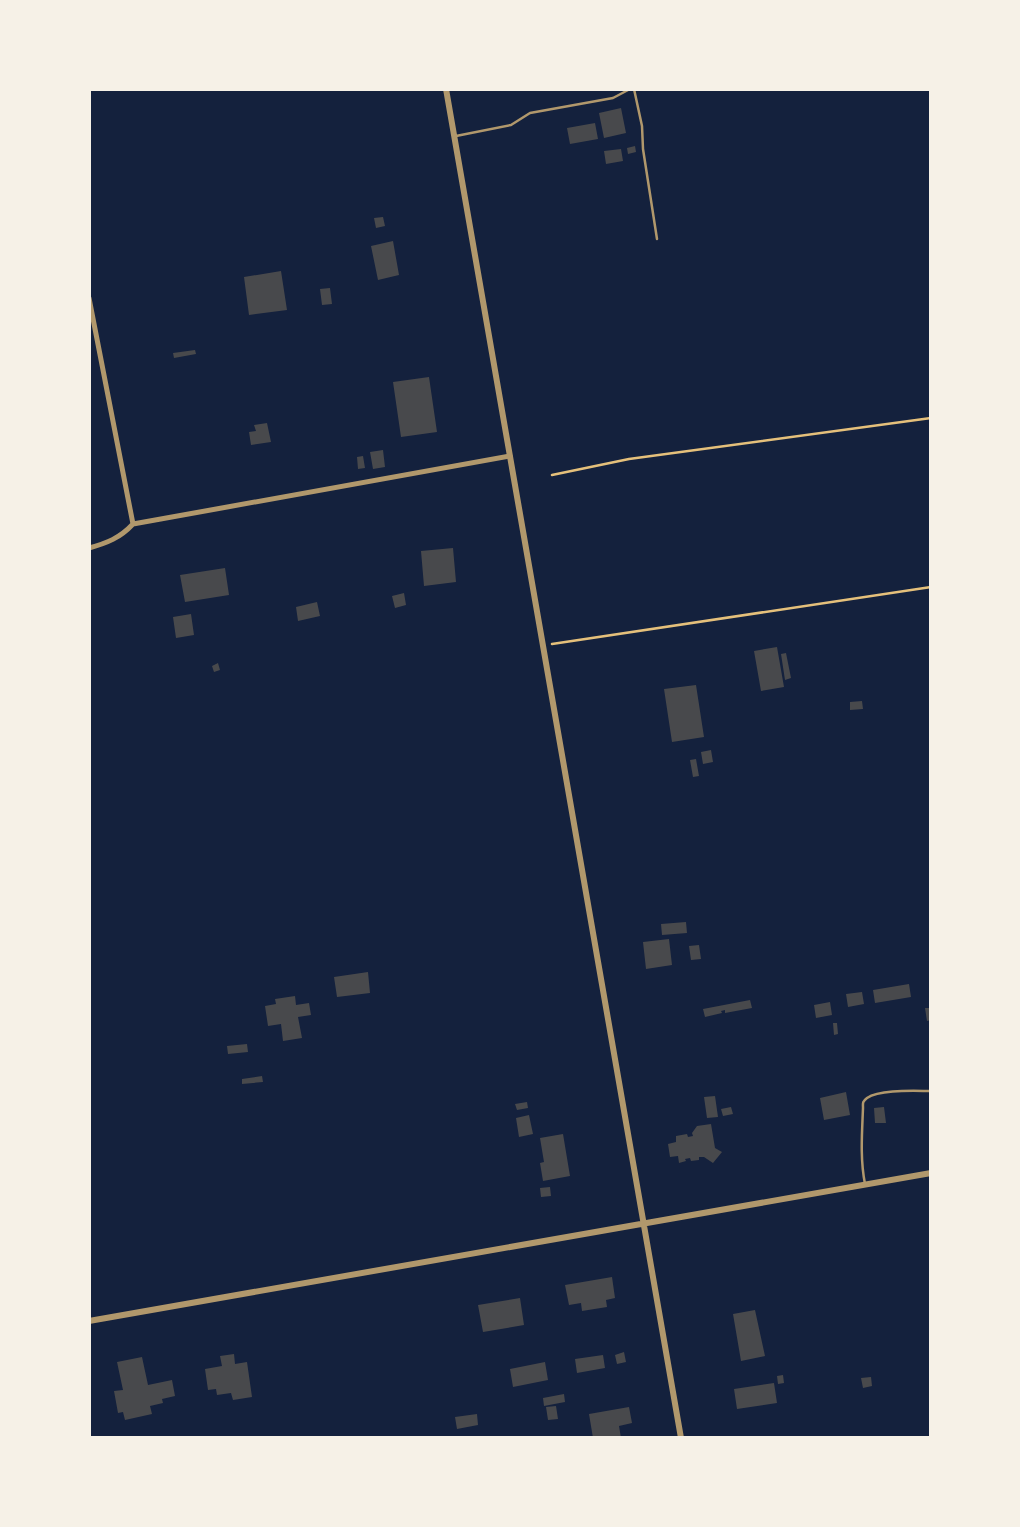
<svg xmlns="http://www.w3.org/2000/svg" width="1020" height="1527" viewBox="0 0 1020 1527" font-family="Bitter,serif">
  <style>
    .building { fill: #48494c }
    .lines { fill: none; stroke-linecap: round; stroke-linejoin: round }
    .path { stroke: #e5c07b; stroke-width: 2.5 }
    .service { stroke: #b1986c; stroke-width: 2.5 }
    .minor { stroke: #b1986c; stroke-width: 5 }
    .tertiary { stroke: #b1986c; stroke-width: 6 }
  </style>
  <rect width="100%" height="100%" fill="#14213d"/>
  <path class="building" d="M 621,108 L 626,133 L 604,138 L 599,113 Z
    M 595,123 L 598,139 L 570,144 L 567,128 Z
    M 635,146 L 636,152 L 628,154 L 627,148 Z
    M 621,149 L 623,161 L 606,164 L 604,151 Z
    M 383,217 L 385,226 L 376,228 L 374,218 Z
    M 393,241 L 399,275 L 378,280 L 371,246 Z
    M 281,271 L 287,310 L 249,315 L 244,277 Z
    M 330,288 L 332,304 L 322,305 L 320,289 Z
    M 195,350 L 196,354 L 174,358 L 173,353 Z
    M 429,377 L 437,432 L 401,437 L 393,382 Z
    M 267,423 L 271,442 L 251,445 L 249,432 L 256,431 L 254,425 Z
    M 383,450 L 385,467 L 373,469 L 370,452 Z
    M 363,456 L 365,468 L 358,469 L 357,457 Z
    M 453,548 L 456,582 L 424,586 L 421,551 Z
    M 225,568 L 229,595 L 185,602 L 180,575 Z
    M 404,593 L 406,605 L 395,608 L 392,596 Z
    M 317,602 L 320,616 L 298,621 L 296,607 Z
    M 191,614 L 194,635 L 176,638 L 173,617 Z
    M 777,647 L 784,687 L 761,691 L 754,651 Z
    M 786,653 L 791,678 L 785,680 L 781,654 Z
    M 218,663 L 220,670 L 214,672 L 212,666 Z
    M 696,685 L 704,737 L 672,742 L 664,689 Z
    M 862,701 L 863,709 L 850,710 L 850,702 Z
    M 711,750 L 713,762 L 703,764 L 701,752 Z
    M 696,759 L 699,776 L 693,777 L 690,760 Z
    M 686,922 L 687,933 L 662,935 L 661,924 Z
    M 669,939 L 672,965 L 646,969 L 643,942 Z
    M 699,945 L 701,959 L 691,960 L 689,946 Z
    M 368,972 L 370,993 L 337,997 L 334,977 Z
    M 909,984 L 911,997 L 875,1003 L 873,990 Z
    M 862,992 L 864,1004 L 848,1007 L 846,994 Z
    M 295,996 L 296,1005 L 309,1003 L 311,1015 L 298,1017 L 302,1038 L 283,1041 L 281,1024 L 268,1026 L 265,1006 L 276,1004 L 275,999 Z
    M 750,1000 L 752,1008 L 725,1013 L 725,1010 L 721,1011 L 722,1013 L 705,1017 L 703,1009 Z
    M 830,1002 L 832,1015 L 816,1018 L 814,1005 Z
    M 925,1008 L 931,1008 L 931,1020 L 927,1021 Z
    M 833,1023 L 837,1023 L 838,1034 L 834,1035 Z
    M 247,1044 L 248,1052 L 228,1054 L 227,1046 Z
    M 262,1076 L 263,1082 L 242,1084 L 242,1079 Z
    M 846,1092 L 850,1115 L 824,1120 L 820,1098 Z
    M 715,1096 L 718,1117 L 707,1118 L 704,1097 Z
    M 527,1102 L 528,1108 L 517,1110 L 515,1104 Z
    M 731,1107 L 733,1114 L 723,1116 L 721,1109 Z
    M 884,1107 L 886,1123 L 875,1123 L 874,1108 Z
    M 529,1115 L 533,1134 L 519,1137 L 516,1118 Z
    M 711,1124 L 715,1148 L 722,1152 L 713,1163 L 704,1157 L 699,1157 L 699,1160 L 691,1161 L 690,1158 L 685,1159 L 686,1161 L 679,1163 L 678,1156 L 670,1157 L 668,1144 L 676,1142 L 676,1136 L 687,1134 L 688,1137 L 693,1136 L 692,1133 L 697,1126 Z
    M 563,1134 L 570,1176 L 543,1181 L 540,1163 L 544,1162 L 540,1138 Z
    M 550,1187 L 551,1196 L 541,1197 L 540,1188 Z
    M 612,1277 L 615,1298 L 606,1300 L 607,1307 L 582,1311 L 581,1303 L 569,1305 L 565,1285 Z
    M 520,1298 L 524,1325 L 483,1332 L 478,1305 Z
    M 755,1310 L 765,1356 L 741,1361 L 733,1314 Z
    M 624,1352 L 626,1362 L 617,1364 L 615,1355 Z
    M 234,1354 L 235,1364 L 247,1362 L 252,1397 L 233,1400 L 231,1393 L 217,1395 L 216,1389 L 208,1390 L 205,1369 L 222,1366 L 220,1356 Z
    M 603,1355 L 605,1368 L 577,1373 L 575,1359 Z
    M 142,1357 L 148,1385 L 172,1380 L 175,1396 L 162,1399 L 163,1403 L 150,1406 L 152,1414 L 125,1420 L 123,1412 L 118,1413 L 114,1391 L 123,1390 L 117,1362 Z
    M 545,1362 L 548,1380 L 513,1387 L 510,1369 Z
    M 783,1375 L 784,1383 L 778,1384 L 777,1376 Z
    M 871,1377 L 872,1386 L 863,1388 L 861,1378 Z
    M 774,1383 L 777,1403 L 737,1409 L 734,1389 Z
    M 564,1394 L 565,1402 L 544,1406 L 543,1398 Z
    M 556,1406 L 558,1419 L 548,1420 L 546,1407 Z
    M 629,1407 L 632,1423 L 619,1426 L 621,1438 L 593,1438 L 589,1414 Z
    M 477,1414 L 478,1425 L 457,1429 L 455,1417 Z"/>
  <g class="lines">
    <path class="path" d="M 552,475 L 629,459 L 931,418
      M 552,644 L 931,587"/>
    <path class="service" d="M 634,89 L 642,126 L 643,149 L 657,239
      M 456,136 L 511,125 L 530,113 L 613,98 L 630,89
      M 865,1184 C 860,1159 862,1134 863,1108 C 863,1103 862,1102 867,1098 C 880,1089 915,1091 931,1091"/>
    <path class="minor" d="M 89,298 L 133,524
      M 89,548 C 107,543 120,538 133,524 L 510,456"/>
    <path class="tertiary" d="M 446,89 L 681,1438
      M 89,1321 L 931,1173"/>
  </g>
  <rect width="1020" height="1527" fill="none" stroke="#f6f1e7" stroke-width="182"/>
</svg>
